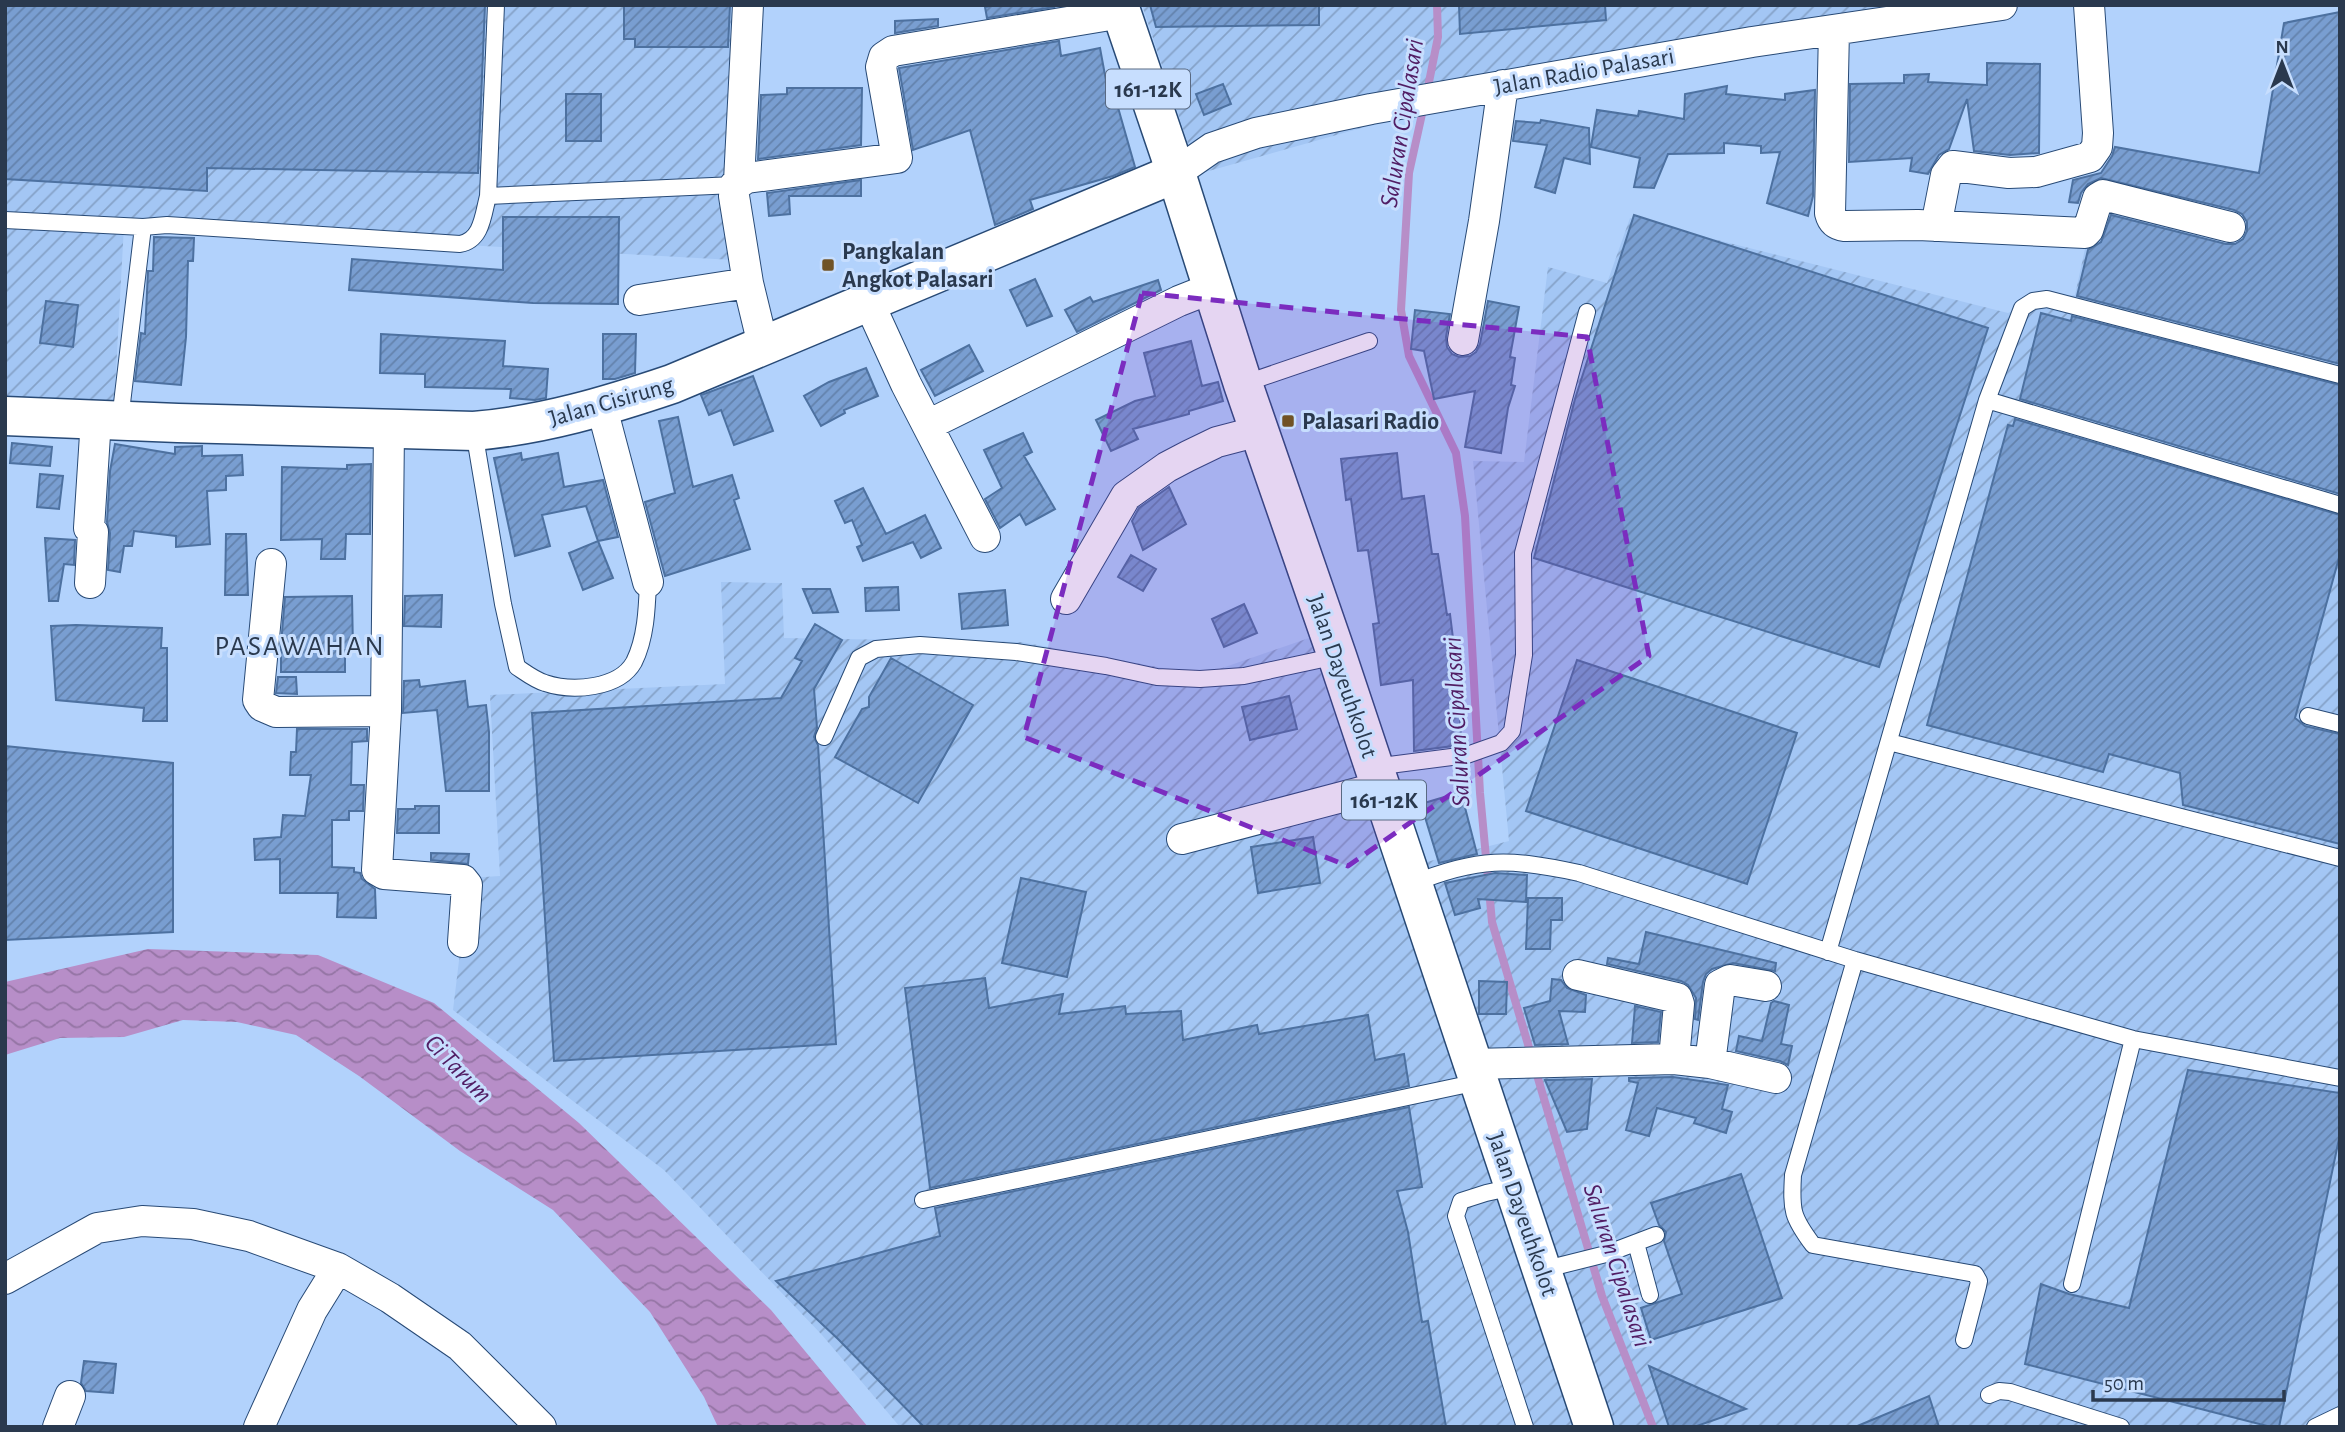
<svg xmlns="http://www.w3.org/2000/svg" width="2345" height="1432" viewBox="0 0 2345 1432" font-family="'Alegreya Sans',sans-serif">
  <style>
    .industrial { fill: url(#industrial-furrows) }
    .water { fill: url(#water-waves) }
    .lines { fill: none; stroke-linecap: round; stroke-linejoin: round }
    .stream { stroke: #b78ec8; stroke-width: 8 }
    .building { fill: url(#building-hatch); stroke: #4d71a0; stroke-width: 2 }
    .service-casing { stroke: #284a76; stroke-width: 18 }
    .minor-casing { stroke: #284a76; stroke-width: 32 }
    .secondary-casing { stroke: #284a76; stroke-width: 41 }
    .primary-casing { stroke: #284a76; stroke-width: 41 }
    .service { stroke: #fff; stroke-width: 16 }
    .minor { stroke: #fff; stroke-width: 30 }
    .secondary { stroke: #fff; stroke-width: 38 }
    .primary { stroke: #fff; stroke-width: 38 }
    .marked { fill: #7b2cbf; fill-opacity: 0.2; stroke: #7b2cbf; stroke-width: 5; stroke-dasharray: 14 9; stroke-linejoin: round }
    .poi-dot { fill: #705326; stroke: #c7defe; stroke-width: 2.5 }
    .labels { text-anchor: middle; stroke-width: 6; stroke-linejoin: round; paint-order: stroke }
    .shield { fill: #c7defe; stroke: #596a83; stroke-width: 2 }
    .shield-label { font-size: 23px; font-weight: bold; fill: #2a394e }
    .street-label { font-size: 24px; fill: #2a394e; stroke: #c7defe }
    .poi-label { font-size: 24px; font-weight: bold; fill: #2a394e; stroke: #c7defe; text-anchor: start }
    .water-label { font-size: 26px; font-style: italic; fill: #511d64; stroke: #c7defe }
    .quarter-label { font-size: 28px; letter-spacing: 2px; fill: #2a394e; stroke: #c7defe }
  </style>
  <defs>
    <pattern id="industrial-furrows" width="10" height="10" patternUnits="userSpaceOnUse" patternTransform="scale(1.75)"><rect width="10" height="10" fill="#a3c6f4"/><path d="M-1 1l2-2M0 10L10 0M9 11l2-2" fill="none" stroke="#85a2c8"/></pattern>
    <pattern id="water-waves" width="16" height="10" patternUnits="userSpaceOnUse" patternTransform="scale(1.75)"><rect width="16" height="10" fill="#b78ec8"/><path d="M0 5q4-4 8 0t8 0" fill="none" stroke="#9575a5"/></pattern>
    <pattern id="building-hatch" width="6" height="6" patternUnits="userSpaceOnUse" patternTransform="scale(1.75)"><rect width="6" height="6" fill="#799ed1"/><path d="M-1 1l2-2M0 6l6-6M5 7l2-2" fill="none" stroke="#6382ac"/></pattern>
  </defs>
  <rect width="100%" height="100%" fill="#b2d2fc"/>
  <path class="industrial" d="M 5,5 L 736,5 L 733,260 L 124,226 L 114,407 L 5,400 Z
    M 1142,5 L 1917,5 L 1659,44 L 1198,174 Z
    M 2095,203 L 2340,281 L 2340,1427 L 900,1427 L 822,1335 L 664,1170 L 453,1010 L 469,878 L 500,876 L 490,695 L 725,684 L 721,582 L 782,583 L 784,638 L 1021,642 L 1202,675 L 1309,638 L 1387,872 L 1509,841 L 1473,461 L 1524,462 L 1548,267 L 1607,283 L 1630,218 L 2008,313 L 2039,300 L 2075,295 Z"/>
  <path class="water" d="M 148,949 L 318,955 L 434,1003 L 579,1123 L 771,1310 L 868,1427 L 718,1427 L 704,1397 L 650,1312 L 553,1210 L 460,1151 L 359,1076 L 296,1035 L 237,1022 L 183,1020 L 124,1037 L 60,1038 L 5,1055 L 5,982 Z"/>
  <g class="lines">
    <path class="stream" d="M 1427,92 L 1438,37 L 1437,5
      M 1424,105 L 1409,173 L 1401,310 L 1409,356 L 1456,453 L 1465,516 L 1480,793 L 1492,922 L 1602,1296 L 1653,1427"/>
  </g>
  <path class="building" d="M 5,5 L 485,5 L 478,173 L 207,168 L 207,191 L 5,179 Z
    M 624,5 L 730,5 L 728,47 L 635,47 L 635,39 L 624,39 Z
    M 996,5 L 1053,5 L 1054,7 L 987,18 L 985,7 Z
    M 1150,5 L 1319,5 L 1319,25 L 1156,27 Z
    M 1459,5 L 1605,5 L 1606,20 L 1460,34 Z
    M 2340,12 L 2340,364 L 2077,296 L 2088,250 L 2101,242 L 2111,215 L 2226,244 L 2235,244 L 2243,239 L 2247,231 L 2247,222 L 2242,214 L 2234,210 L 2101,178 L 2088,184 L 2081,193 L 2078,203 L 2069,202 L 2073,180 L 2101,173 L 2112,156 L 2115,147 L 2259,173 L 2284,23 Z
    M 938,19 L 938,26 L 895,33 L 895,21 Z
    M 1059,41 L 1061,56 L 1100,48 L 1107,86 L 1109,86 L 1113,105 L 1117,104 L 1135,167 L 1113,176 L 1030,200 L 1033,209 L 995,225 L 970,130 L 913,150 L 899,68 Z
    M 1987,63 L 2040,64 L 2039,153 L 2010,155 L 1974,151 L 1967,99 L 1949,149 L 1939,155 L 1928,174 L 1910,171 L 1912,158 L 1849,162 L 1850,84 L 1904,83 L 1904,75 L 1929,74 L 1928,82 L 1987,85 Z
    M 1223,84 L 1231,104 L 1204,115 L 1196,94 Z
    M 1727,86 L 1726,94 L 1785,100 L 1785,94 L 1815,90 L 1813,196 L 1808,216 L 1767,203 L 1780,152 L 1761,153 L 1761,146 L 1724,143 L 1724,153 L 1668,154 L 1654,188 L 1634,187 L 1640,158 L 1591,147 L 1597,110 L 1638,116 L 1639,111 L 1684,119 L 1685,94 Z
    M 787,88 L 862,88 L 861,145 L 758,159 L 761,95 L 787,94 Z
    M 566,94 L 601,94 L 601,141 L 566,141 Z
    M 1541,120 L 1589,128 L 1590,164 L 1564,158 L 1555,193 L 1535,187 L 1547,145 L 1513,141 L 1516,121 L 1540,123 Z
    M 861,180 L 861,196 L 789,196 L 790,214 L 769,216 L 767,193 Z
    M 1634,215 L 1988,328 L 1879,667 L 1534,558 L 1575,399 Z
    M 503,217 L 619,217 L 618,304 L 533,303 L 349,290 L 352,259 L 503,270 Z
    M 154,237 L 194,238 L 193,261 L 188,261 L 186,337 L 181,385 L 135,381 L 141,333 L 145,334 L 148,271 L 153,271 Z
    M 1035,279 L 1052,316 L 1027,326 L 1010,290 Z
    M 1158,280 L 1161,290 L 1077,332 L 1065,310 L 1090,297 L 1093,302 Z
    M 46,301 L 78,305 L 73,347 L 40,343 Z
    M 1488,301 L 1519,307 L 1510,357 L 1515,358 L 1511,385 L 1515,386 L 1508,408 L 1501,453 L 1465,447 L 1475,391 L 1434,399 L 1424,351 L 1411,349 L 1415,310 L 1450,314 L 1446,337 L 1447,347 L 1452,354 L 1459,357 L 1470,356 L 1476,352 L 1480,344 Z
    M 2041,313 L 2071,321 L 2072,316 L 2340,385 L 2340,494 L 2020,399 Z
    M 381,334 L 505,341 L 503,366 L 548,369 L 546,398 L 535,400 L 510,398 L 511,389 L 425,387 L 425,374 L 380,373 Z
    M 603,334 L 636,334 L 635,373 L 615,379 L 603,379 Z
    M 1191,341 L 1202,386 L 1218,382 L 1223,401 L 1189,411 L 1189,414 L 1133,429 L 1138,439 L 1111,451 L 1096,420 L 1135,401 L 1155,396 L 1144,353 Z
    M 969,345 L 983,371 L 935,396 L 921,370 Z
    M 866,368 L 878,396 L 844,410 L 845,413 L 821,426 L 804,396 L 829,382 Z
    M 753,376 L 773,431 L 734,445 L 721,410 L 709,415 L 701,395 Z
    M 678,417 L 693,487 L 732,475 L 739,498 L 734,500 L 750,549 L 665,576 L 645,502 L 675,493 L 659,421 Z
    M 2015,419 L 2340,515 L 2340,554 L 2295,718 L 2305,726 L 2340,734 L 2340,844 L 2183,805 L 2180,773 L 2109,754 L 2103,772 L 1927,725 L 2008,425 L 2013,426 Z
    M 1023,433 L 1032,452 L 1024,456 L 1055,509 L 1026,525 L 1020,514 L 1000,528 L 985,499 L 1002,488 L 984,450 Z
    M 12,443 L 52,447 L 50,466 L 10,463 Z
    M 115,444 L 175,454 L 175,447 L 202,446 L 202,456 L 242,455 L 243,475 L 226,476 L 226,490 L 207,491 L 210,544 L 176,547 L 176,536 L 134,531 L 132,546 L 124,546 L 120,572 L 108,570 L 110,533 L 107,522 L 110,471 Z
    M 521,453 L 522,460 L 558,453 L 564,487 L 603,480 L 618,537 L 598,541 L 586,506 L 542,515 L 550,546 L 515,556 L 494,458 Z
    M 1397,453 L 1402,499 L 1424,496 L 1432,554 L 1438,554 L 1447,615 L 1450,614 L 1459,687 L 1461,745 L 1414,751 L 1413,680 L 1381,685 L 1373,624 L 1379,623 L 1368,550 L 1358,551 L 1351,499 L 1346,500 L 1341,459 Z
    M 371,464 L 370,534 L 346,534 L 345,559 L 321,559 L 322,539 L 281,540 L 282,467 L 347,469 L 347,465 Z
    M 40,474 L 63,476 L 59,509 L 37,507 Z
    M 1169,487 L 1186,524 L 1143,550 L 1132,521 L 1139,508 Z
    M 863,488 L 886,534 L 925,515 L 941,548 L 921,558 L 913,542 L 863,561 L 857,547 L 862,545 L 852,520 L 845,523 L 835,501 Z
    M 226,534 L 246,534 L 248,595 L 225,595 Z
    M 45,538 L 75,540 L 74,565 L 64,564 L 58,601 L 49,601 Z
    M 598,541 L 613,578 L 583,590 L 569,553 Z
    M 1131,555 L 1156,569 L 1143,591 L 1118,577 Z
    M 898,587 L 899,610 L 866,611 L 865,588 Z
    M 803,589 L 830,589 L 838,612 L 813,613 Z
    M 1005,590 L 1008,625 L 962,629 L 959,594 Z
    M 442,595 L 441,627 L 404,626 L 405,596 Z
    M 352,596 L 353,650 L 345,650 L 345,672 L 281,672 L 281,644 L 285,597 Z
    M 1244,604 L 1257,633 L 1224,647 L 1212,619 Z
    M 815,624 L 842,640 L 814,689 L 817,728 L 814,737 L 818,745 L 836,1044 L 554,1061 L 532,713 L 781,698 L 802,661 L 795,658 Z
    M 76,625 L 162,628 L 161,648 L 167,648 L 167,721 L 143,721 L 144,708 L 56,700 L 51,626 Z
    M 891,658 L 973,705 L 918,803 L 835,757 L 862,709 L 869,707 L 869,697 Z
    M 1577,660 L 1797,733 L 1747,884 L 1526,811 Z
    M 278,677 L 296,677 L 297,694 L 276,693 Z
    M 419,680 L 420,687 L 465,681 L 468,707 L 486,705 L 489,732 L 489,791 L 446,791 L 437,710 L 403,713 L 404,681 Z
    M 1289,696 L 1297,729 L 1250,740 L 1242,707 Z
    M 297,729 L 367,729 L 367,741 L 352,742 L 351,785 L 364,785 L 363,811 L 349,811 L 349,820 L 332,820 L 332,867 L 354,868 L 354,872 L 360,873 L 362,879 L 375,889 L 376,918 L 337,917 L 338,893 L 280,893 L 280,859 L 255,860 L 254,839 L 281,837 L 283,815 L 305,816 L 311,775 L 290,775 L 291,752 L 296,752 Z
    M 5,746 L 173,763 L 173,932 L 5,940 Z
    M 1461,792 L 1477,854 L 1439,863 L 1421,804 Z
    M 415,806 L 439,806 L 439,833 L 397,833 L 398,809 L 415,809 Z
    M 1313,837 L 1320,883 L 1258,893 L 1251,847 Z
    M 431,853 L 469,854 L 468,864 L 431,860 Z
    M 1495,873 L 1527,875 L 1526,902 L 1478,899 L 1480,908 L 1455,915 L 1445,883 Z
    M 1021,878 L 1086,892 L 1067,977 L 1002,963 Z
    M 1528,898 L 1562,898 L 1562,920 L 1551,920 L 1550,949 L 1526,949 Z
    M 1646,932 L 1776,963 L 1775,971 L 1733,963 L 1712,969 L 1706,974 L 1703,982 L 1698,1020 L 1695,1019 L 1696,998 L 1688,985 L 1681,981 L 1607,964 L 1608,958 L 1639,964 Z
    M 985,978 L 989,1008 L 1063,994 L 1059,1014 L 1125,1006 L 1126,1014 L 1181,1011 L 1183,1040 L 1257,1025 L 1259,1034 L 1368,1015 L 1375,1060 L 1404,1054 L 1409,1086 L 930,1188 L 905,988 Z
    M 1552,979 L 1561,980 L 1567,988 L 1586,995 L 1585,1012 L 1559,1011 L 1568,1044 L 1535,1045 L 1524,1008 L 1550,1001 Z
    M 1479,981 L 1507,982 L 1506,1014 L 1479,1014 Z
    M 1774,1001 L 1789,1005 L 1781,1044 L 1792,1046 L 1788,1065 L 1780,1061 L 1736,1051 L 1739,1036 L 1762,1041 L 1771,1003 Z
    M 1635,1006 L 1661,1012 L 1658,1042 L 1632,1043 Z
    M 2188,1070 L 2340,1093 L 2340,1134 L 2279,1427 L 2271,1427 L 2025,1364 L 2041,1284 L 2069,1294 L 2129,1308 Z
    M 1673,1077 L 1728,1085 L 1722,1109 L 1732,1112 L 1726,1133 L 1694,1123 L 1696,1118 L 1657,1108 L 1649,1136 L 1626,1130 L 1638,1083 L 1629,1081 L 1629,1078 Z
    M 1592,1079 L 1587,1129 L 1567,1132 L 1545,1080 Z
    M 1409,1107 L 1422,1187 L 1397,1191 L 1408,1232 L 1422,1322 L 1428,1321 L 1446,1427 L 924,1427 L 838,1339 L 776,1281 L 940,1236 L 935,1208 Z
    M 1741,1174 L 1782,1298 L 1651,1340 L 1641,1308 L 1682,1294 L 1664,1241 L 1666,1232 L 1659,1225 L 1651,1203 Z
    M 84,1361 L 116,1364 L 113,1393 L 86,1391 L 81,1383 Z
    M 1649,1366 L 1746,1409 L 1694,1427 L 1669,1427 Z
    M 1929,1396 L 1939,1427 L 1855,1427 Z"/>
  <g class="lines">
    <defs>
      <path id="service" d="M 488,196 L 496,5
        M 5,220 L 143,227 L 167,225 L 460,244 C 482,240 483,215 488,196 L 735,185
        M 1243,384 L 1369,341
        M 1987,400 L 2340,505
        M 120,420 L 143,227
        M 474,431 L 503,604 L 517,667 C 526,673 535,680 545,683 C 572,692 619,689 634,662 C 646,638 647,608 648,582
        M 2308,716 L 2340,724
        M 824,737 L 859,658 L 876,649 L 920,645 L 1016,652 L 1106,666 L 1157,677 L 1200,679 L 1244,676 L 1337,656
        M 1889,742 L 2340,858
        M 1374,767 L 1467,755 L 1501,743 L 1512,731 L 1524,655 L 1523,553 L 1587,312
        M 1412,884 C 1478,857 1510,858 1579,873 L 1855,960 L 2133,1039 L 2340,1078
        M 1828,952 L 1987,400 L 2022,308 L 2033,301 L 2047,299 L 2340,375
        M 1855,960 L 1793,1175 C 1791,1211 1792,1217 1813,1245 L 1975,1274 L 1979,1281 L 1978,1286 L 1964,1340
        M 1513,1187 L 1486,1193 L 1461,1201 L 1456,1216 L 1525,1427
        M 923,1200 L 1478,1082
        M 1636,1243 L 1650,1295
        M 1542,1270 L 1606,1254 L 1656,1235
        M 2072,1284 L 2133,1039
        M 1989,1395 L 1999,1391 L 2010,1392 L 2121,1427
        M 2315,1427 L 2340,1415"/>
      <path id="minor" d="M 1834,30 L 1830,213 C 1832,221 1837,225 1845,226 L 1918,225 L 2085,233 L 2088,230 L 2098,198 L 2103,195 L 2230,227
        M 1176,173 L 1212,148 L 1256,133 L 1371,109 L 1752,42 L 2002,5
        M 739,181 L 748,5
        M 1936,226 L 1946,175 L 1953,166 L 2009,173 L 2036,172 L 2090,157 L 2097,147 L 2098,133 L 2089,5
        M 639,300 L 748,283
        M 869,303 L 906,384 L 985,537
        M 1463,340 L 1484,221 L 1503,85
        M 763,345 L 748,283 L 734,196 L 735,185 L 747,178 L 897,158 L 881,67 L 884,57 L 893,51 L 1122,13
        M 602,408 L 648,582
        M 928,425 L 1179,301 L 1212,288
        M 271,564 L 258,700 L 262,706 L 276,712 L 386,711 L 377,870 L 384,874 L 463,880 L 467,885 L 463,942
        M 90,583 L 93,532 L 89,528 L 96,419
        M 1066,599 L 1126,496 L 1167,467 L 1188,456 L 1217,442 L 1259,431
        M 386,711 L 389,429
        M 1182,839 L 1380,787
        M 1578,975 L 1677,998 L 1679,1004 L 1674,1059
        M 1710,1063 L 1720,985 L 1730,980 L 1766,986
        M 1472,1064 L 1674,1059 L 1710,1063 L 1776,1078
        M 5,1279 L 97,1228 L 142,1221 L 193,1224 L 249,1236 L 338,1268 L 390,1298 L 460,1346 L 541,1427
        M 58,1427 L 70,1396
        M 259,1427 L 312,1310 L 338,1268"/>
      <path id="secondary" d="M 5,416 L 178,423 L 474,431 C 543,425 607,406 672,384 L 1176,173"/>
      <path id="primary" d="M 1119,5 L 1176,173 L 1243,384 L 1337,656 L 1594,1427"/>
    </defs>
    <use href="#service" class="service-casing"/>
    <use href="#minor" class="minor-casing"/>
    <use href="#secondary" class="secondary-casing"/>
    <use href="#primary" class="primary-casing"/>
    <use href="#service" class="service"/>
    <use href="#minor" class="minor"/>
    <use href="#secondary" class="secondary"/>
    <use href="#primary" class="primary"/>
  </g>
  <path class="marked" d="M 1142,293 L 1587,337 L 1649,656 L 1348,866 L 1024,737 Z"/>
  <g class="poi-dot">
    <rect x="821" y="258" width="14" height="14" rx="3.5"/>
    <rect x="1281" y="414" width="14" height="14" rx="3.5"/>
  </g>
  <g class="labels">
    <g class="shield">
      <rect x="1106" y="69.5" width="84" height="39" rx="5"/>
      <rect x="1342" y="780.5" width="84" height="39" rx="5"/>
    </g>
    <g class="shield-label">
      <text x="1148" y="97">161-12K</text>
      <text x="1384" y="808">161-12K</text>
    </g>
    <g class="street-label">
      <text transform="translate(1584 71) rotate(-10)" y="8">Jalan Radio Palasari</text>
      <text transform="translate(611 401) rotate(-16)" y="8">Jalan Cisirung</text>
      <text transform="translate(1343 676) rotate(71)" y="8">Jalan Dayeuhkolot</text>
      <text transform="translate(1523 1214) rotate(71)" y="8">Jalan Dayeuhkolot</text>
    </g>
    <g class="poi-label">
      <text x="842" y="259">Pangkalan<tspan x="842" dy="28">Angkot Palasari</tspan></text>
      <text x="1302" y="429">Palasari Radio</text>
    </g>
    <g class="water-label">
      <text transform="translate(1401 123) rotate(-81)" y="9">Saluran Cipalasari</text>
      <text transform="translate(1456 722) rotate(-93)" y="9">Saluran Cipalasari</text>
      <text transform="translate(459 1068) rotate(46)" y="9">Ci Tarum</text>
      <text transform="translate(1618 1265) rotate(72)" y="9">Saluran Cipalasari</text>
    </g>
    <g class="quarter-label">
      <text x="300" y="655">PASAWAHAN</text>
    </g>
  </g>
  <rect width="2345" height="1432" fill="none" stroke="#2a394e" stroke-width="14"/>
  <g transform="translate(2282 63)" stroke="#c7defe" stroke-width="5" paint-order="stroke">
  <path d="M0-5L12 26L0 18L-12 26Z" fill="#2a394e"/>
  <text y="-10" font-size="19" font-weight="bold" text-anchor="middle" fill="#2a394e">N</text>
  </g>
  <path d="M2093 1390v10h191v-10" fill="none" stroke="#2a394e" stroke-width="3.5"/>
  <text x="2104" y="1390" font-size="21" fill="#2a394e" stroke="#c7defe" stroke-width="5" paint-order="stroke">50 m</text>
</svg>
